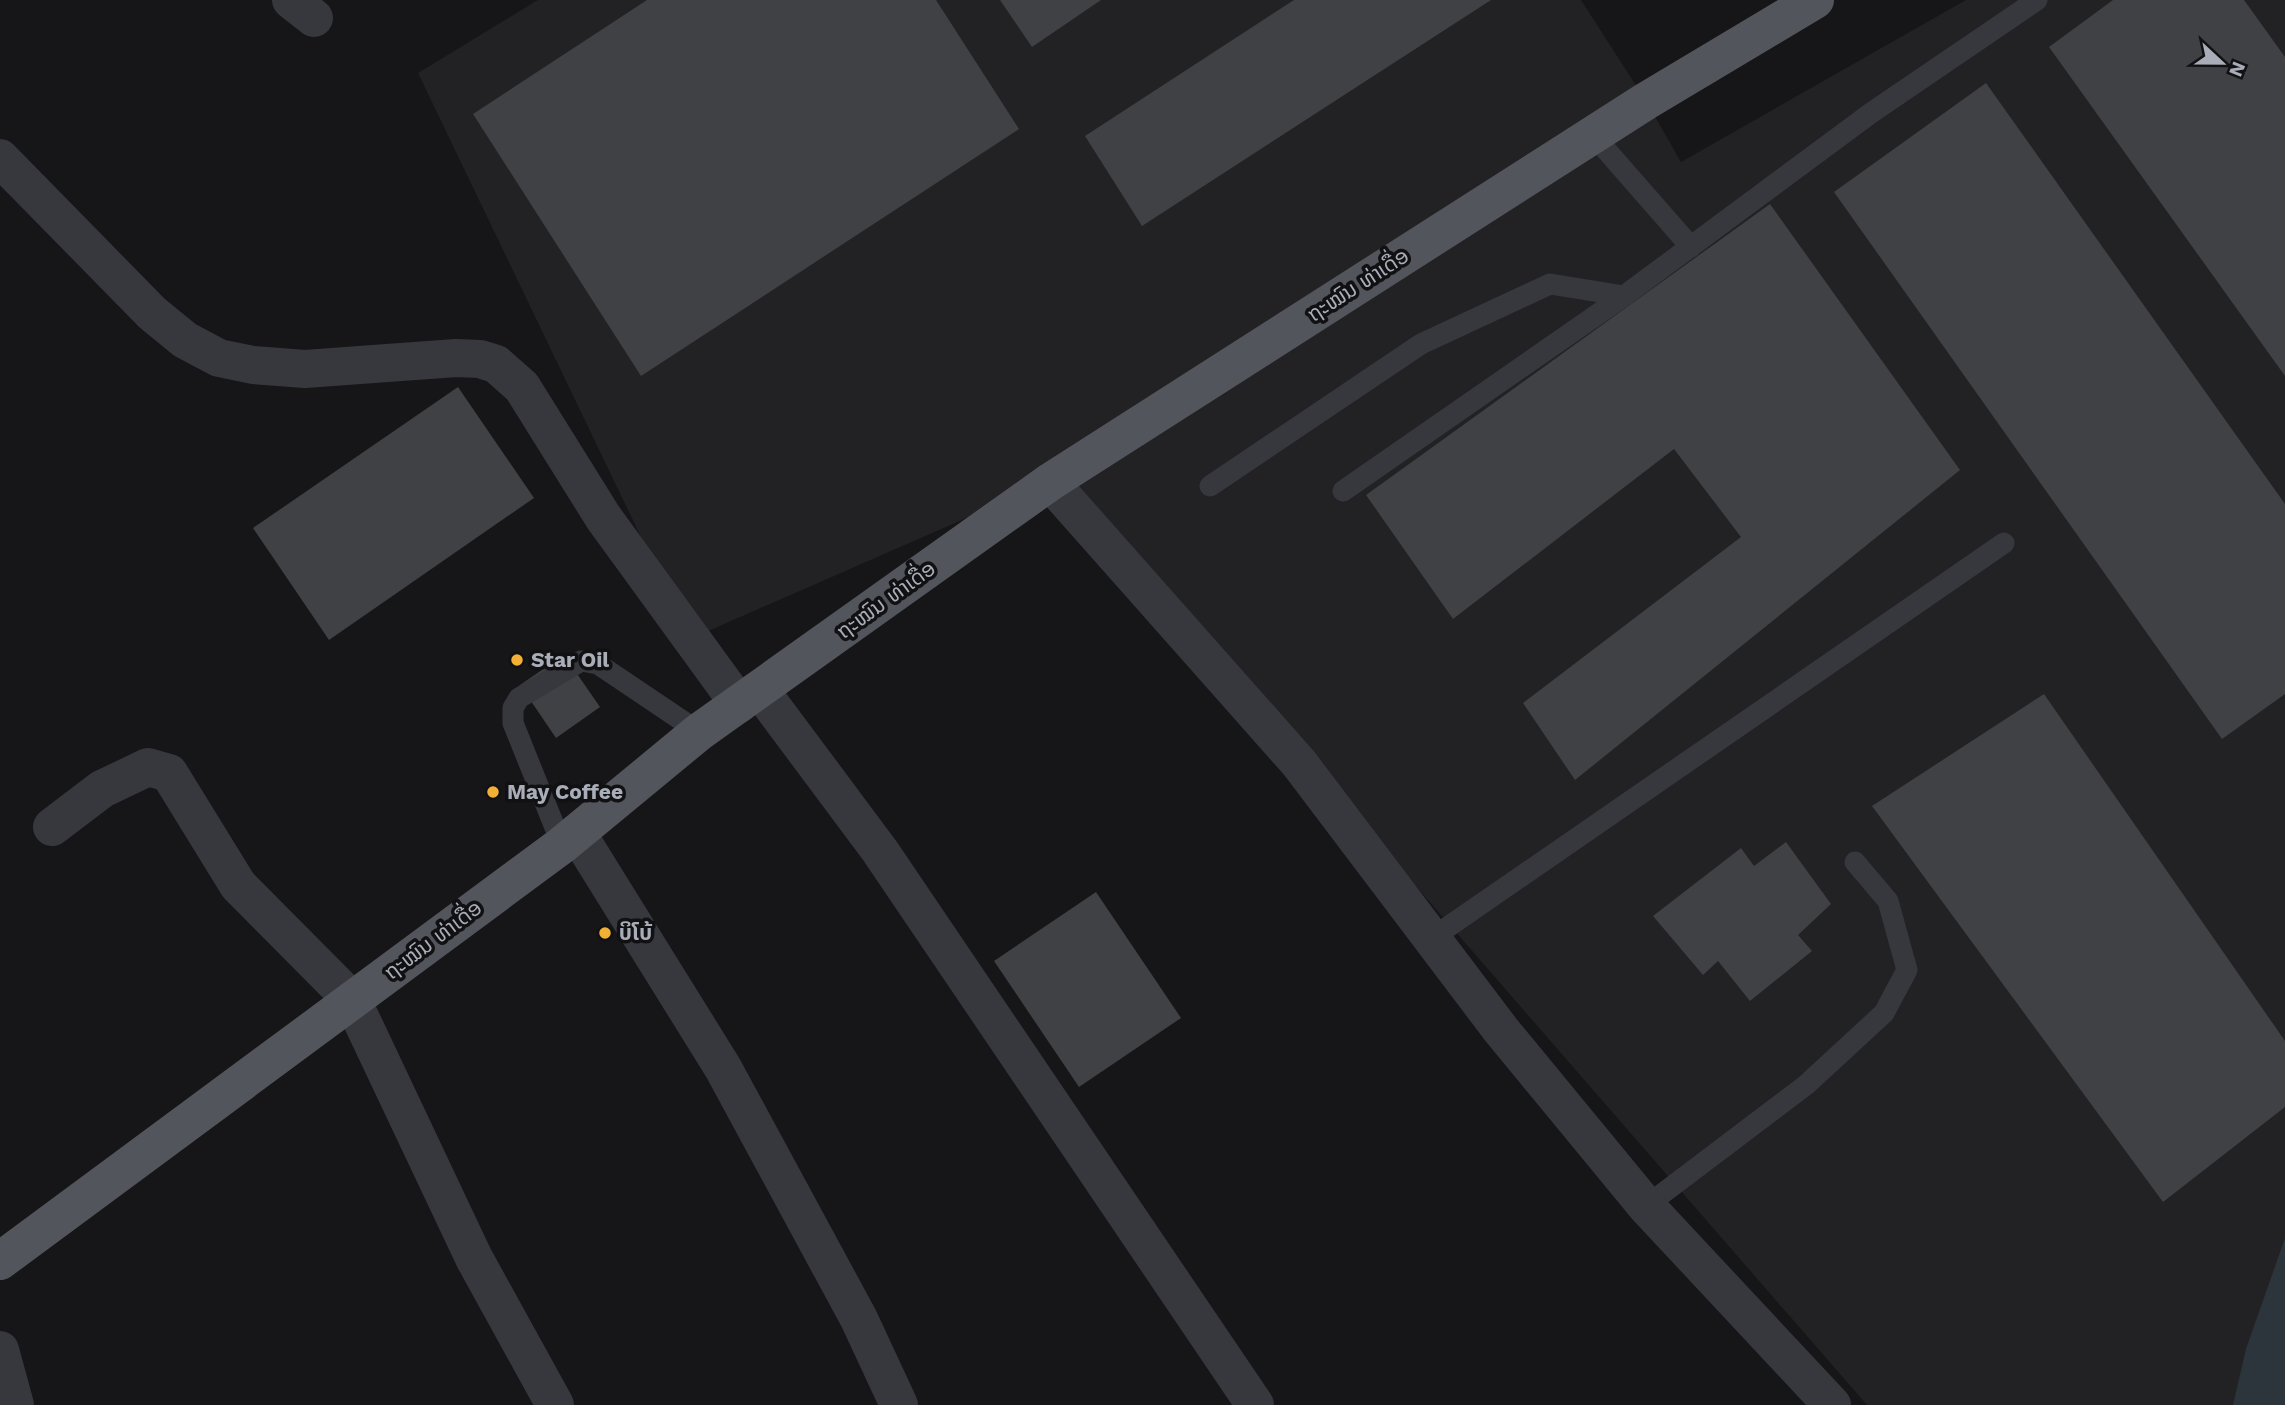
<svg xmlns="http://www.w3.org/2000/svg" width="2285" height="1405" viewBox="0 0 2285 1405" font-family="'Work Sans','Noto Sans Lao',sans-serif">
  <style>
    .built { fill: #222225 }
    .water { fill: #2c353c }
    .building { fill: #404145 }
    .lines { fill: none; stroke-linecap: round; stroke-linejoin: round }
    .lane { stroke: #37383d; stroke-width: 21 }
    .street { stroke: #37383d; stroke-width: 38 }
    .primary { stroke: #53555c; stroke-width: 38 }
    .poi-dot { fill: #f2b134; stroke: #111113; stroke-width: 2.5 }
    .labels { text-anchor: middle; stroke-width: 7; stroke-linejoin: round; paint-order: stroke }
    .street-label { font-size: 21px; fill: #a8adb8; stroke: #111113 }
    .poi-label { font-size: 21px; font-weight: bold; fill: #a8adb8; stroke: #111113; text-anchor: start }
  </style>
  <rect width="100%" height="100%" fill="#161618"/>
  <path class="built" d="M 538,0 L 1581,0 L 1646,101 L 1681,162 L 1966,0 L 2285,0 L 2285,1405 L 1867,1405 L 1060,477 L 690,639 L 418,73 Z"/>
  <path class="water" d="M 2285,1238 L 2285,1405 L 2233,1405 L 2246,1349 Z"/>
  <path class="building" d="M 647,0 L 936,0 L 1019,129 L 641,376 L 473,114 Z
    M 1000,0 L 1101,0 L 1032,47 Z
    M 1294,0 L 1491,0 L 1142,226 L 1085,136 Z
    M 2113,0 L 2244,0 L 2285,57 L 2285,376 L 2049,47 Z
    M 1986,83 L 2285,504 L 2285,694 L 2222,739 L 1834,192 Z
    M 1770,204 L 1960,470 L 1575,780 L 1523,703 L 1741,537 L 1674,449 L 1453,619 L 1366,495 Z
    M 458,387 L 534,498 L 329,640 L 253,528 Z
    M 564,655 L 600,707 L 556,738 L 520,685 Z
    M 2044,694 L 2285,1041 L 2285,1107 L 2163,1202 L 1872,806 Z
    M 1786,842 L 1831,904 L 1798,935 L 1812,951 L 1750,1001 L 1718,961 L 1703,975 L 1653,916 L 1741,848 L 1754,866 Z
    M 1096,892 L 1181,1018 L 1079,1087 L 994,961 Z"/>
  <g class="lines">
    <path class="lane" d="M 1593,135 L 1691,247
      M 1210,486 L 1421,344 L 1550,284 L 1624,296
      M 1343,491 L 1624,296 L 1871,113 L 2037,0
      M 562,845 L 513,723 L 513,708 L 519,698 L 581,661 L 598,664 L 699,732
      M 1432,938 L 2004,543
      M 1646,1206 L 1806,1085 L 1884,1013 L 1907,970 L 1888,901 L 1855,862"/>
    <path class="street" d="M 291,0 L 314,18
      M 0,158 L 152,313 L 185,340 L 219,358 L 253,365 L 305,369 L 456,358 L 480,359 L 496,364 L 522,387 L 603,517 L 739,704
      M 1050,482 L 1299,763 L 1501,1030 L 1646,1206 L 1832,1405
      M 760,690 L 880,851 L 1255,1405
      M 52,827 L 102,789 L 148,767 L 169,773 L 238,885 L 352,1000 L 474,1258 L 555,1405
      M 577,833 L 723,1068 L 859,1319 L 899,1405
      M 0,1350 L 15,1405"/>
    <path class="primary" d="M 0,1261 L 562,845 L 699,732 L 1050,482 L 1646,101 L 1815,0"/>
  </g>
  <g class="poi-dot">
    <circle cx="517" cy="660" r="7"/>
    <circle cx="493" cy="792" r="7"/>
    <circle cx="605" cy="933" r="7"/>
  </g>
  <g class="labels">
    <g class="street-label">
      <text transform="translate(1358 285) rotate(-33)" y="7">ຖະໝົນ ທ່າເດື່ອ</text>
      <text transform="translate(886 600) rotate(-36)" y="7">ຖະໝົນ ທ່າເດື່ອ</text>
      <text transform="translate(433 940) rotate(-37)" y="7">ຖະໝົນ ທ່າເດື່ອ</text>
    </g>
    <g class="poi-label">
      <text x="531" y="667">Star Oil</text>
      <text x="507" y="799">May Coffee</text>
      <text x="619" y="940">ບິໂບ້</text>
    </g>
  </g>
  <g transform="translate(2222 63) rotate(112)" stroke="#111113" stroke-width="5" paint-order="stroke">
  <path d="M0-5L12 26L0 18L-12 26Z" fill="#a8adb8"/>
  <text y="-10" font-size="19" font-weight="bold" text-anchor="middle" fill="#a8adb8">N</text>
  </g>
</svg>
